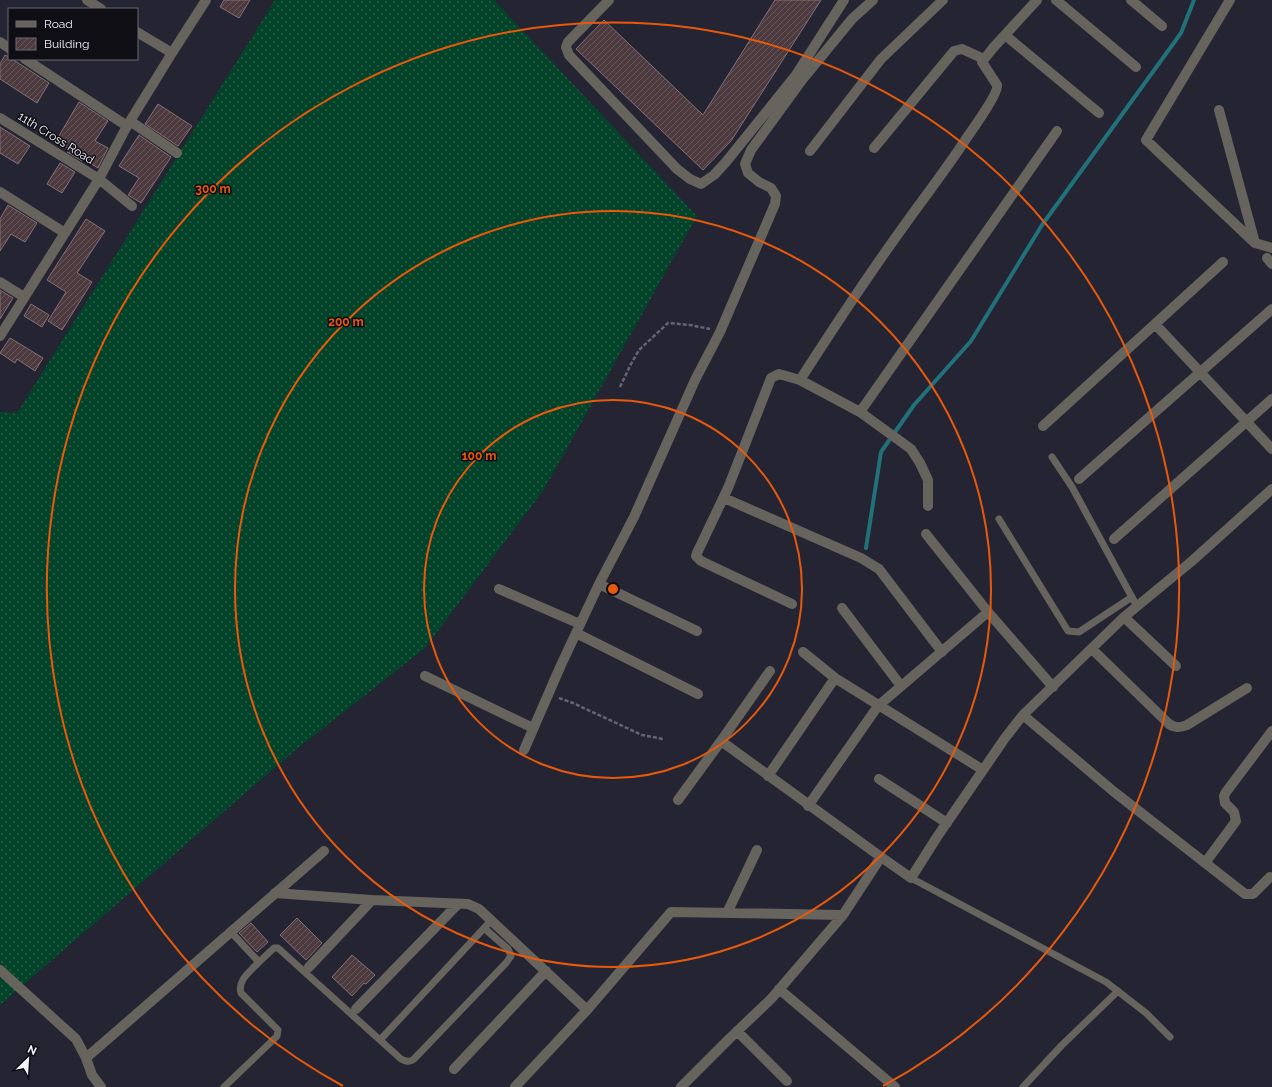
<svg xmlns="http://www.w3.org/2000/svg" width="1272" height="1087" viewBox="0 0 1272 1087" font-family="Raleway,sans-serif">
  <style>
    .grass { fill: url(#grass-dots) }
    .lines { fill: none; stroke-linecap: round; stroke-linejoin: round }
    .stream { stroke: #207179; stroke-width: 4 }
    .building { fill: url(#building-hatch); stroke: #847076 }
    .path { stroke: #646472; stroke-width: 2.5; stroke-dasharray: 4 2; stroke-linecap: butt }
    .service { stroke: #66645c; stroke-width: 7 }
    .minor { stroke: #66645c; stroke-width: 10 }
    .ring { fill: none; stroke: #e8590c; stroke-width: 2 }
    .labels { text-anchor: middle; stroke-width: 3; stroke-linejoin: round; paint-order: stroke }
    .street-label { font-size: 12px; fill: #f3f3fd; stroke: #0e0e14 }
    .centre { fill: #e8590c; stroke: #0e0e14; stroke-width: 2 }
    .ring-label { font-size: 12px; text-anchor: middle; font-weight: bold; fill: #e8590c; stroke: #0e0e14; stroke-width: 3; stroke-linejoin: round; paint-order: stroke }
  </style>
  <defs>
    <pattern id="grass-dots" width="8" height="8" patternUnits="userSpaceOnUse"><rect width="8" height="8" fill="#034329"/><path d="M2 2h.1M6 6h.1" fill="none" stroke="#285f49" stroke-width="1.8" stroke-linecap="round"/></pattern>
    <pattern id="building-hatch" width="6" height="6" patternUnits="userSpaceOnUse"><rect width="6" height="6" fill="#4c3a3f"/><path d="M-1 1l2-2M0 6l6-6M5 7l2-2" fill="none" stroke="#66575c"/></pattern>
  </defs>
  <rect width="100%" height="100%" fill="#242433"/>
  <path class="grass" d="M 275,0 L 494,0 L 697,216 L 543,491 L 425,648 L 293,752 L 0,1005 L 0,412 L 17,413 Z"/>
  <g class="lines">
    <path class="stream" d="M 866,548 L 881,452 L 914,405 L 971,341 L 1042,225 L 1181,33 L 1194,0"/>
  </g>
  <path class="building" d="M 224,0 L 250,0 L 239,18 L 220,7 Z
    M 775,0 L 821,0 L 731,141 L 703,170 L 576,49 L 604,20 L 703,115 Z
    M 5,55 L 9,57 L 9,59 L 12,59 L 49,83 L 37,103 L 0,79 L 0,64 Z
    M 79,102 L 108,121 L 95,141 L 108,148 L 98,168 L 83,159 L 82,161 L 67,152 L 69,149 L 56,141 Z
    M 158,104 L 192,126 L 178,146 L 145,124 Z
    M 0,127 L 30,146 L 18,164 L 0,153 Z
    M 139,135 L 171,157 L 141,203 L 128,195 L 139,178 L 119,166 Z
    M 60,163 L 75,172 L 62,193 L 47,184 Z
    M 8,205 L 37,223 L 25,242 L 11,234 L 0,251 L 0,219 Z
    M 86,219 L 105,231 L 77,273 L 92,282 L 62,330 L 48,321 L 66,292 L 47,280 Z
    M 0,290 L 13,298 L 0,319 Z
    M 31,304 L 49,315 L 42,327 L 24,316 Z
    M 10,338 L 43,358 L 35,371 L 17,359 L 15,363 L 0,353 Z
    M 297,918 L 322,943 L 306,960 L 280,935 Z
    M 251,923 L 268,942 L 257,952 L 239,933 Z
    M 352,955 L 375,975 L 366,984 L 364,983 L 352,996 L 332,977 Z"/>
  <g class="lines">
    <path class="path" d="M 620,387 L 631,364 L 639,350 L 668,323 L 690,325 L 710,329
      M 559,698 L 573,703 L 642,735 L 663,739"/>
    <path class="service" d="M 1052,457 L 1072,487 L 1134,601
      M 999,519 L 1068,631 L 1079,632 L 1132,597
      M 911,878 L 1106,982 L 1146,1013 L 1170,1037
      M 259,962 L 274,948 L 278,948 L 401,1059 C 406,1061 409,1063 414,1059 L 506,963 L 511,956 L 508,949 L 484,928
      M 380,1040 L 487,925
      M 224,1087 L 271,1042 L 277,1036 L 278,1030 L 241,993 C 237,980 251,971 259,962 L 230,931
      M 1023,1087 L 1062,1045 L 1118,991"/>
    <path class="minor" d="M 87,0 L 101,9
      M 609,0 L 568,42 L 566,47 L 569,55 L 677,169 L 690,179 L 701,184 L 714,175 L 726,162 L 796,75 L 844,0
      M 1056,0 L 1136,67
      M 1131,0 L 1162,26
      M 1230,0 L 1146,140 L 1255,243 L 1272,248
      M 137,32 L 172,53
      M 1005,35 L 1099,113
      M 0,42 L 9,48
      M 25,59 L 127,126 L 172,53 L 206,0
      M 1219,110 L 1255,243
      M 0,118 L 99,179 L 132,206
      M 130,121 L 177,153
      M 874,148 L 954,51 L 962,49 L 984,59
      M 810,151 L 881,59 L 943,0
      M 0,192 L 65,233
      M 1267,258 L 1272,264
      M 0,282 L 24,297
      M 1155,324 L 1223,262
      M 0,336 L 99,179 L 127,126
      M 800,380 L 860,412 L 911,449 L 920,463 L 928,480 L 928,506
      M 860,412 L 1057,131
      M 1043,426 L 1155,324 L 1272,449
      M 1079,479 L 1272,309
      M 724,498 L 861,558 L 879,569 L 942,652
      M 926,534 L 988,612 L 1053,687
      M 1114,539 L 1272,399
      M 599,584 L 697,631
      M 499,589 L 580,624
      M 792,604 L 701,561 L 696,556 L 697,553 L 728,488 L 771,378 L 779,374 L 800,380 C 834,327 869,274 906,223 C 926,195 947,168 966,139 C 972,130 999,93 997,85 L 982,62 L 993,48 L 1037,0
      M 842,608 L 901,686
      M 1124,617 L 1176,666
      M 576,633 L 698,694
      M 1092,649 L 1169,724 C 1175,728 1180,728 1187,725 L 1247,688
      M 803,652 L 835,678 L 983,770
      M 425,676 L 533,728
      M 1023,715 L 1113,791 L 1245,894 L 1253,894 L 1270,877
      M 721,741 L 770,671
      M 524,750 L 561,665 L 599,584 L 634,517 L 695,380 L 720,332 L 775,204 L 776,196 L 771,188 L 759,182 L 748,173 L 745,164 L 751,150 L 802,80 L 852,19 L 873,0
      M 768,776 L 835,678
      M 879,779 L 947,823
      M 678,800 L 721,741 L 881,857
      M 808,806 L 878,706 L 988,612
      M 1205,863 L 1236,821 L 1234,812 L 1225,803 L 1224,796 L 1226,792 L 1272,731
      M 275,893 L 372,900 L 468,904 L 479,909 L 587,1010
      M 727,913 L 757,850
      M 309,967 L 372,900
      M 0,970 L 76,1039 L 86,1058 L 92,1075 L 101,1087
      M 779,989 L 895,1087
      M 356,1009 L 458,904
      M 737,1031 L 787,1081
      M 86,1058 L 324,851
      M 454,1069 L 546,971
      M 515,1087 L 587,1010 L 671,912 L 843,915
      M 681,1087 L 730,1038 L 771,999 L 843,915 L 881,857 L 911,878 L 937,837 L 1005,738 L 1023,715 L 1124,617 L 1192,561 L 1272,489"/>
  </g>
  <g class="ring">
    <circle cx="613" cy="589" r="189"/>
    <circle cx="613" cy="589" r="378"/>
    <path d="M343 1086A566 566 0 1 1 883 1086"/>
  </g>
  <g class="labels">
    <g class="street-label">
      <text transform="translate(56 138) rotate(32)" y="4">11th Cross Road</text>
    </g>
  </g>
  <circle cx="613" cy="589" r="6" class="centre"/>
  <g class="ring-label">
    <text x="213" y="193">300 m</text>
    <text x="346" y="326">200 m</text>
    <text x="479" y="460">100 m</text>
  </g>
  <rect x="8" y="8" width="130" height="52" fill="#0e0e14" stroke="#6a6a71"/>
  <rect x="16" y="21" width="20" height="6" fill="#66645c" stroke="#6a6a71"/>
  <text x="44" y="28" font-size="12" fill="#f3f3fd">Road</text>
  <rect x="16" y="38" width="20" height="12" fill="url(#building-hatch)" stroke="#6a6a71"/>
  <text x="44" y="48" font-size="12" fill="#f3f3fd">Building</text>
  <g transform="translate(28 1059) rotate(25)" stroke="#0e0e14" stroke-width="3" paint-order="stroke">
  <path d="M0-3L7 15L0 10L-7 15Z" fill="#f3f3fd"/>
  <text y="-6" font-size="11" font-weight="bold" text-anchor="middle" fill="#f3f3fd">N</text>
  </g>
</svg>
